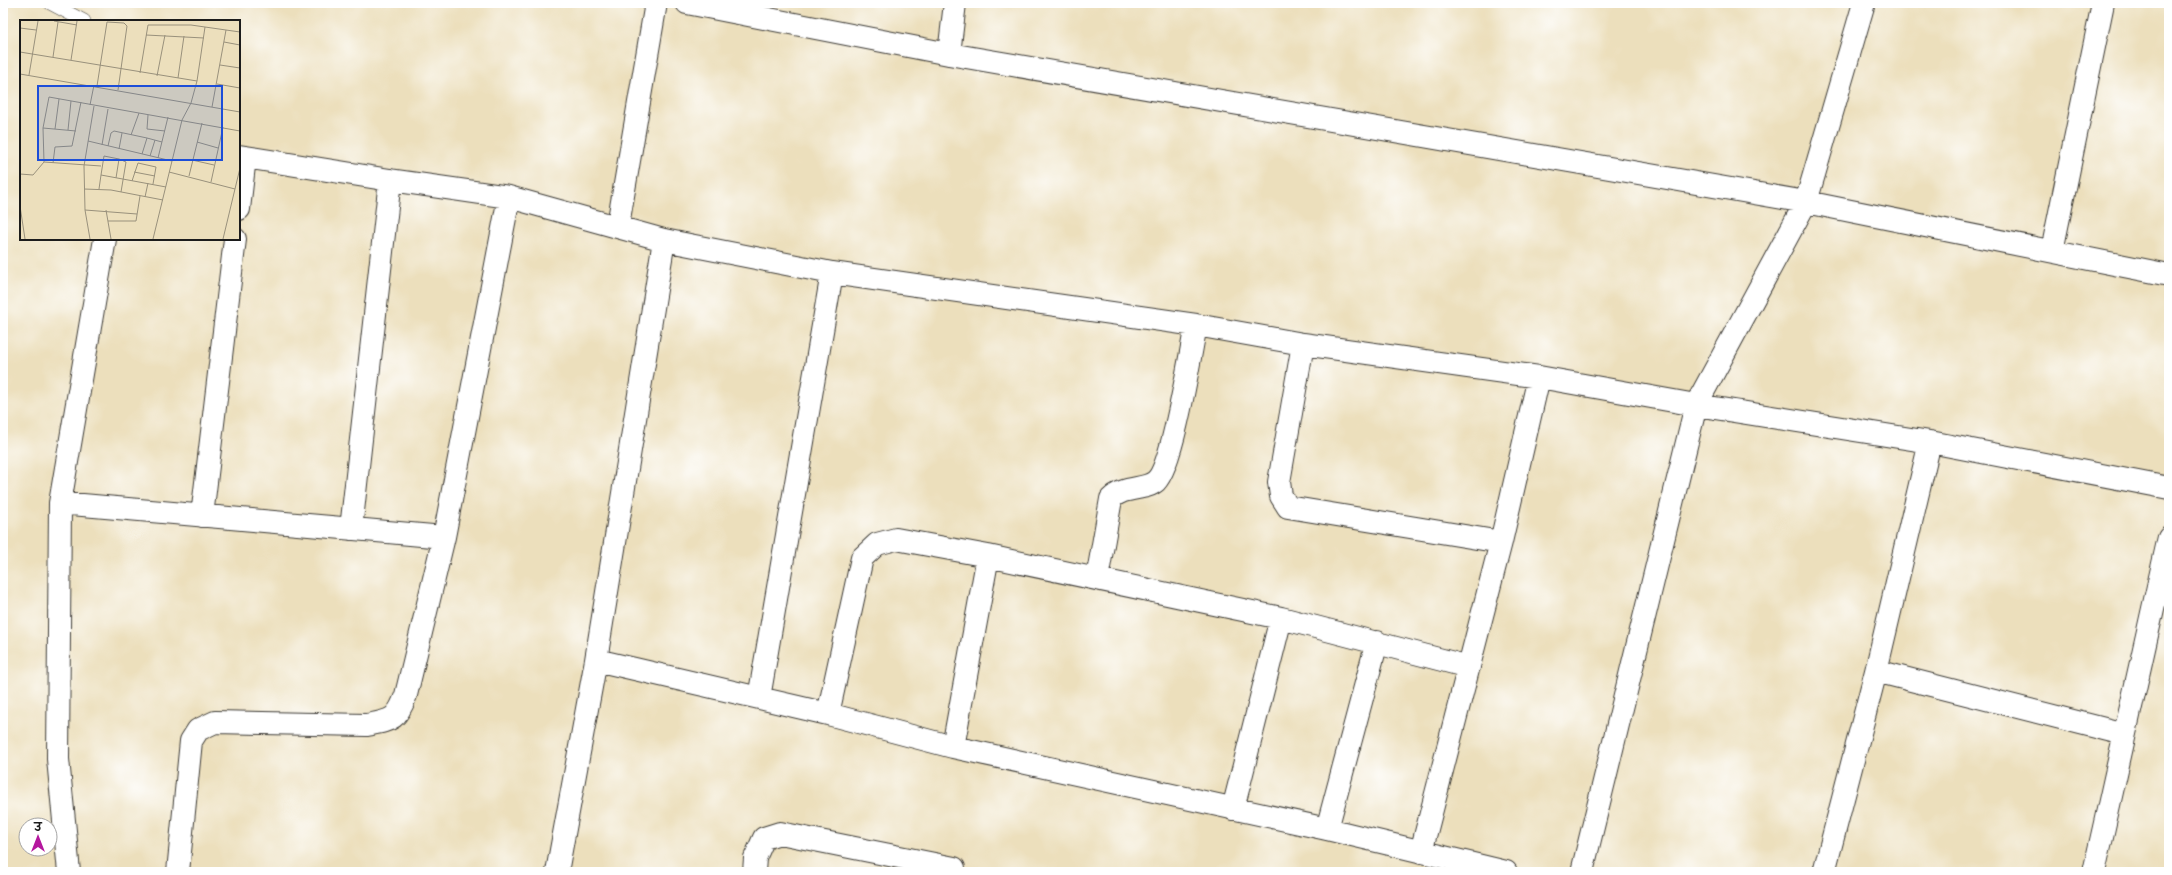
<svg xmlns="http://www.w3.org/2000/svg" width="2172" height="875" viewBox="0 0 2172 875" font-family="Mali,'Playpen Sans Deva',sans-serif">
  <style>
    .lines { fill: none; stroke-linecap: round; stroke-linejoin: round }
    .service-casing { stroke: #3b3934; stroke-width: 14 }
    .minor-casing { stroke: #3b3934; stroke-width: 24 }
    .service { stroke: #fff; stroke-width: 13 }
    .minor { stroke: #fff; stroke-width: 22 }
    .inset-road { fill: none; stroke: #99917c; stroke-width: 1 }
    .view { fill: #1d4ed8; fill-opacity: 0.15; stroke: #1d4ed8; stroke-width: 2 }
    .inset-edge { fill: none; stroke: #1c1c1c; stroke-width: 2 }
  </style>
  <rect width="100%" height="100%" fill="#fff"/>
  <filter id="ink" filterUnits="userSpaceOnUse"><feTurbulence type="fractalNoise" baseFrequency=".025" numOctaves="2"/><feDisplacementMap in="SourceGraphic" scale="8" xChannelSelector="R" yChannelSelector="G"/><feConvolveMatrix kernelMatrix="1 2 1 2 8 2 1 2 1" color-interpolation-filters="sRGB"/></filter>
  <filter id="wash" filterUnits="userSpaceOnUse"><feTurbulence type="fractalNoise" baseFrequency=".012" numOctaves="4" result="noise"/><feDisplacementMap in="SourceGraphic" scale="16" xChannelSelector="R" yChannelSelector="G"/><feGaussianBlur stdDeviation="0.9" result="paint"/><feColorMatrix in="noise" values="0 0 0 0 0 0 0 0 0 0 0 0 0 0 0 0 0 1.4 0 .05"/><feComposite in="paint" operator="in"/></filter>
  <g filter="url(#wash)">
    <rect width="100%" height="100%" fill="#ecdfbc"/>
  </g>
  <g filter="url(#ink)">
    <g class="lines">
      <defs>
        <path id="service" d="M 50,3 L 84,21"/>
        <path id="minor" d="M 687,3 L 949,54 L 1806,202 L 2169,275
          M 949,54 L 955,3
          M 239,156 L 390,180 L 509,197 L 664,240 L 832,273 L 1196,325 L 1303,344 L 1539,377 L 1696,405 L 1930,442 L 2169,488
          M 239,209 L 245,157
          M 618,225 L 656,3
          M 2052,251 L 2103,3
          M 1303,344 L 1279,482 L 1281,496 L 1288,507 L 1501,542
          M 60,503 L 444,537
          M 202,516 L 235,239
          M 351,529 L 390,180
          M 1097,579 L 1111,499 C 1124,485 1145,491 1156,481 C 1173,465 1190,355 1196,325
          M 1281,618 L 1469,667
          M 596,660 L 828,714 L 953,747 L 1327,829 L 1506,872
          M 1876,671 L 2124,734
          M 759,698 L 832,273
          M 828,714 L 862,558 L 877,544 L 896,539 L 988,556 L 1281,618 L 1233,809
          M 953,747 L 988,556
          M 1327,829 L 1377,642
          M 1421,852 L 1501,542 L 1539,377
          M 69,872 L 58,759 L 60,503 L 105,239
          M 178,872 L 191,741 L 198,730 L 215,722 L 367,725 C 392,720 397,720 406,695 L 444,537 L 509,197
          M 557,872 L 596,660 L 664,240
          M 754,872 L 755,858 L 764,838 L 780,833 L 954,868 L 953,872
          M 1582,872 L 1696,405 L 1806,202 L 1864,3
          M 1824,872 L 1876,671 L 1930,442
          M 2094,872 L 2169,537"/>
      </defs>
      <use href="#service" class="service-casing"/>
      <use href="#minor" class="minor-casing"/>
      <use href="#service" class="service"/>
      <use href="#minor" class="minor"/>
    </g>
  </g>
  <g transform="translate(20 20)">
    <rect width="220" height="220" fill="#ecdfbc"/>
    <path class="inset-road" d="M 34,1 L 57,5M 0,8 L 16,10M 126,15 L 184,18M 204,22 L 220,25M 0,32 L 177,61M 33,37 L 38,2M 51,40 L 57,1M 200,45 L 220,48M 120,53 L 128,5 L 171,5 L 220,12M 0,54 L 220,92M 9,55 L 18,1M 137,56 L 145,15M 158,58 L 164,16M 197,64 L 220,68M 77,66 L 87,2 L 104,3 L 107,6 L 98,70M 70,85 L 74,65M 192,87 L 206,10M 128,95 L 127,109 L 145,111M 23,108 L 56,111M 35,109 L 39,79M 48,110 L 51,81M 111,115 L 119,93M 127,118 L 142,122M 68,121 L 152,141M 177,122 L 198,128M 82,125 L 88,89M 88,126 L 91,113 L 94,111 L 127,118 L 122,134M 99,129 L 102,113M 130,136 L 135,120M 138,138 L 148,97M 99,139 L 106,142 L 101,172M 172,140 L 194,145M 24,142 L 81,146M 33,143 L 35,127 L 52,126 L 61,82M 114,152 L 135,156M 149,152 L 215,169M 0,154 L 13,155 L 24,142 L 23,108 L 29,77 L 220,111M 81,155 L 84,136 L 99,139 L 96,158M 169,156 L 182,103M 112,161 L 118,143 L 136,147 L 133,164M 191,162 L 203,107M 64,169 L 91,170 L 143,180M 79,169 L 81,155 L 146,167M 125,177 L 128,163M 0,186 L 5,219M 65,190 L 117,194M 86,190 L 91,219M 88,201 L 116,201 L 120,176M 70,219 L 65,190 L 64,146 L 74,86M 133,219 L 162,100 L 171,83 L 177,61 L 185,7M 203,219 L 220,148"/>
    <path class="view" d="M 18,66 L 202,66 L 202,140 L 18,140 Z"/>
    <rect width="220" height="220" class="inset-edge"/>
  </g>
  <rect width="2172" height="875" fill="none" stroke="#fff" stroke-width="16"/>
  <g transform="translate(38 837)"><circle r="19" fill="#ffffff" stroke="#a4a4a4"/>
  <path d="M0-3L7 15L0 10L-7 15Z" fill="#b5179e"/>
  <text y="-6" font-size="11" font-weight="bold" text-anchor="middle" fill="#1c1c1c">उ</text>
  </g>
</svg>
